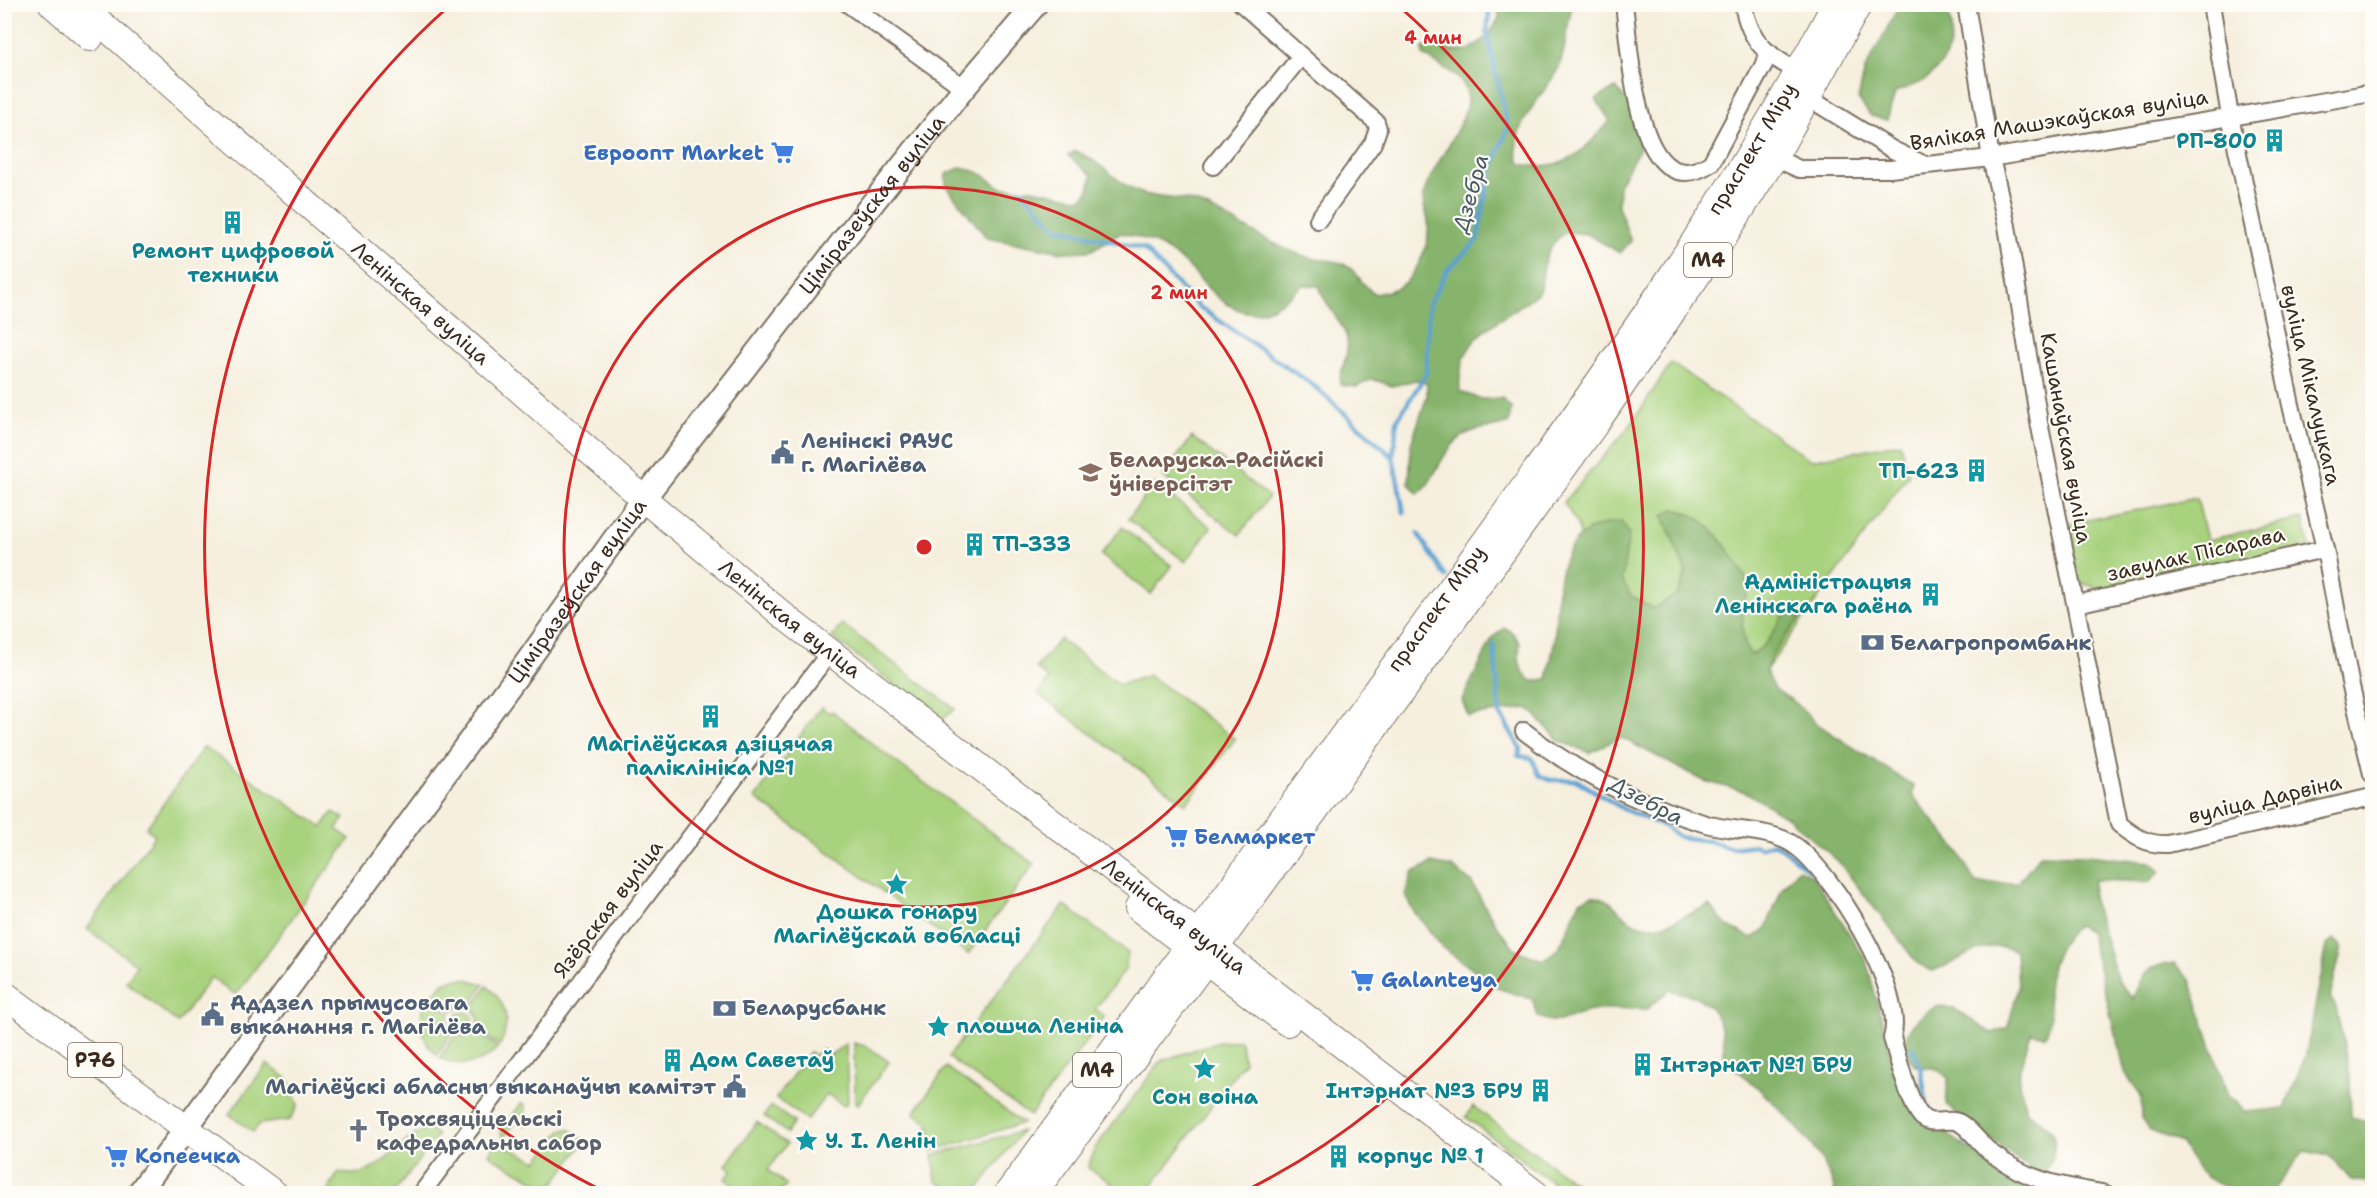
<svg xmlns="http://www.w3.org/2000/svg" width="2377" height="1198" viewBox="0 0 2377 1198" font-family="'Shantell Sans',sans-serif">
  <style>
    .green { fill: #a8d27d; stroke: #727e4e; stroke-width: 1.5 }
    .forest { fill: #86b46c; stroke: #606f45; stroke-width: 1.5 }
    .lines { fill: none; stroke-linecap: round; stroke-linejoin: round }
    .stream { stroke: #5ca1d1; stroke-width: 4.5 }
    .street-casing { stroke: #7c6f61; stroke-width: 20 }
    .secondary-casing { stroke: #7c6f61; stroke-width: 26 }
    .primary-casing { stroke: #7c6f61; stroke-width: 28 }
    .street { stroke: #fff; stroke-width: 16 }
    .secondary { stroke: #fff; stroke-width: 22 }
    .primary { stroke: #fff; stroke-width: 26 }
    .rail { stroke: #3b2a1e; stroke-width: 4.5 }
    .ring { fill: none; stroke: #d62828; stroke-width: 3 }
    .labels { text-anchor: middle; stroke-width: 4.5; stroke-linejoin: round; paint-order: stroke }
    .shield { fill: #fdfcf7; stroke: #75695f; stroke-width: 1.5 }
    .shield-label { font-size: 20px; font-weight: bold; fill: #3b2a1e }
    .street-label { font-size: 21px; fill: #3b2a1e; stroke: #fdfcf7 }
    .culture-label { font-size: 21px; font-weight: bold; fill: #0d838f; stroke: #fdfcf7; text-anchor: start }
    .shop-label { font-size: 21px; font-weight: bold; fill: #366cbe; stroke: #fdfcf7; text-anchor: start }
    .service-label { font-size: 21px; font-weight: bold; fill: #4e5e75; stroke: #fdfcf7; text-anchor: start }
    .education-label { font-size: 21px; font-weight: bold; fill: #785e54; stroke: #fdfcf7; text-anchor: start }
    .worship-label { font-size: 21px; font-weight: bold; fill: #5b616d; stroke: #fdfcf7; text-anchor: start }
    .water-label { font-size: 22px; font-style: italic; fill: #485a66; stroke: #fdfcf7 }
    .centre { fill: #d62828; stroke: #fdfcf7; stroke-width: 3 }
    .ring-label { font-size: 18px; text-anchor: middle; font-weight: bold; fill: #d62828; stroke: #fdfcf7; stroke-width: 4.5; stroke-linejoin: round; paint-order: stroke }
  </style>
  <rect width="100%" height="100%" fill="#fdfcf7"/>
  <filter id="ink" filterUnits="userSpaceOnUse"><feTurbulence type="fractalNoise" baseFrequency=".0167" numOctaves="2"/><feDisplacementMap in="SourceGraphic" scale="12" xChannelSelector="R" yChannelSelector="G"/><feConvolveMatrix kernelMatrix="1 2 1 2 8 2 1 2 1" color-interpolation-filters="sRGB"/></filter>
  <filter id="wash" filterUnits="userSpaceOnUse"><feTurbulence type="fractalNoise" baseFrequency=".008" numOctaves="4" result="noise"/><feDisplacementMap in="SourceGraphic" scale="24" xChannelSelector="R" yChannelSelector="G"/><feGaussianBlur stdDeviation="1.35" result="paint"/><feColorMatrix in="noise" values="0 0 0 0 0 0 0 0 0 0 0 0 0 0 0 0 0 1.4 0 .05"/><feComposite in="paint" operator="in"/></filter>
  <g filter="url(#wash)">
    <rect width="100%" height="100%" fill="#f6efde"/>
    <path class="green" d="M 1671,363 L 1811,460 L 1900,443 L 1909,474 L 1744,700 L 1591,573 L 1578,527 L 1564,502 L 1630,426 Z
      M 1192,437 L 1269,497 L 1239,535 L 1163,476 Z
      M 1154,484 L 1211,527 L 1186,562 L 1128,519 Z
      M 2197,498 L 2207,540 L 2303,519 L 2310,548 L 2115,591 L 2079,583 L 2067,524 Z
      M 1122,527 L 1172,566 L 1151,594 L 1101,555 Z
      M 842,624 L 955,709 L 941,720 L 832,637 Z
      M 1060,639 L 1119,685 L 1149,675 L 1235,739 L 1186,804 L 1038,694 L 1049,679 L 1036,668 Z
      M 821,707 L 829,713 L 832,711 L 884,753 L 1034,864 L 968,954 L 755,798 Z
      M 204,747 L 322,827 L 333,812 L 344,818 L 336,829 L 350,839 L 236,995 L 211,977 L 178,1023 L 126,982 L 137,965 L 87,929 L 155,835 L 146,828 Z
      M 1064,905 L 1128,953 L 1125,970 L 1095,1009 L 1105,1016 L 1030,1116 L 948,1057 Z
      M 455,979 L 466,979 L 484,984 L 469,1007 L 460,1006 L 452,1011 L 430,996 L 444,983 Z
      M 487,986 C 507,1002 511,1023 500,1045 L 477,1031 L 479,1019 L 472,1008 Z
      M 427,998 L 450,1013 L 448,1021 L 452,1032 L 437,1055 C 419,1039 418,1018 427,998 Z
      M454 1022a10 10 0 1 1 20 0a10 10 0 1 1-20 0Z
      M 475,1032 L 498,1047 C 482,1066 461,1068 440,1058 L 455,1035 L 467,1037 Z
      M 1240,1040 L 1244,1062 L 1147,1193 L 1106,1193 L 1113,1184 L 1088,1168 L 1095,1148 L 1161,1061 L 1214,1043 Z
      M 854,1043 L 868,1047 L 889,1062 L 858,1104 L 855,1102 Z
      M 846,1044 L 848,1102 L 844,1106 L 827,1094 L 807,1120 L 776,1098 L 810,1052 L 815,1056 L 821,1049 L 830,1055 Z
      M 267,1064 L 288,1079 L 298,1105 L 290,1120 L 260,1124 L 253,1132 L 229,1114 Z
      M 946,1067 L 1023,1123 L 932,1151 L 929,1123 L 914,1113 Z
      M 521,1104 L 524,1104 L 526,1108 L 524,1115 L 532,1121 L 525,1125 L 517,1121 L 503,1138 L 500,1130 Z
      M 771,1106 L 794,1122 L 787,1133 L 764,1116 Z
      M 1473,1106 L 1588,1193 L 1566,1193 L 1466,1117 Z
      M 757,1122 L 787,1144 L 768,1170 L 787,1185 C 777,1198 746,1194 730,1193 L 735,1186 L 725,1179 L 732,1170 L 726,1165 Z
      M 428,1129 L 438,1135 L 394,1193 L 333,1193 L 328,1189 L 339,1172 C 379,1184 395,1139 428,1129 Z
      M 569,1129 L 586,1140 L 552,1186 L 542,1185 L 492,1157 L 489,1154 L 493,1146 L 503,1145 L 537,1161 L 562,1130 Z
      M 1022,1131 L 975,1193 L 954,1193 L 936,1181 L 933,1155 Z"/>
    <path class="forest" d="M 1498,4 L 1573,5 C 1566,24 1567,50 1558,69 C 1544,96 1503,132 1521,164 C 1564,173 1583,152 1610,121 L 1596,99 L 1616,88 L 1627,101 L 1641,146 L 1619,185 L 1618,206 L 1631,241 L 1620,253 L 1587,234 L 1566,232 C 1543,248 1544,264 1541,290 C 1505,323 1455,331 1460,392 L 1482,399 L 1502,398 L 1511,408 L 1509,423 C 1497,428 1480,427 1468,433 C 1439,448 1438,480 1418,494 L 1409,484 L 1411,444 L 1427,396 L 1427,384 L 1416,380 L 1392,386 L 1372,379 L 1356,387 L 1340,385 C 1339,368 1350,356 1347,339 C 1345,325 1324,305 1319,286 L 1303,285 C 1270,314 1248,326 1212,292 C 1202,283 1194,270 1183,262 C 1164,245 1146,238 1121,233 L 1090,251 L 1062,252 L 987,238 L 946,186 L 946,174 L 962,167 L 980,173 L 1002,188 L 1032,189 L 1081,199 L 1089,190 L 1092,175 L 1068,156 L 1075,151 C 1099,160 1114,180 1136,191 C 1157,201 1179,195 1199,204 C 1237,220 1271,247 1311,258 C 1324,262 1337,258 1350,268 C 1360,276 1361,285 1375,294 C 1392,291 1404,288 1413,273 C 1424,257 1430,240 1428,221 C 1427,214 1423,205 1423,198 C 1426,172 1472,121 1467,93 C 1464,75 1437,65 1423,55 L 1423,48 L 1433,43 L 1453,51 L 1468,51 L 1489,35 L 1499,18 Z
      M 1900,4 L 1945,5 C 1958,32 1951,61 1925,80 C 1917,86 1904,87 1895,93 L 1887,120 L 1871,116 L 1858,99 L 1865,70 Z
      M 1673,509 C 1711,514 1731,553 1749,584 C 1744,605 1736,637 1751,655 C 1776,641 1772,621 1795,606 L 1803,614 L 1773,653 L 1766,671 L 1775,689 L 1796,703 L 1818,725 L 1914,786 L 1912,795 L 1959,852 L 1975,883 L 2017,883 L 2041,854 L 2087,855 L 2150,862 L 2160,871 L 2149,882 L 2094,880 L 2092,897 L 2118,981 L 2133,999 C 2141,975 2146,965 2174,963 L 2190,980 L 2228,1096 L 2247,1112 L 2285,1108 L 2306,1054 L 2327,945 L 2334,939 L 2342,947 L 2330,997 L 2336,1007 L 2350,1075 L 2351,1118 L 2371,1123 L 2372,1121 L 2372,1183 L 2351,1180 L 2330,1156 L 2304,1151 L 2272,1193 C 2226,1193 2201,1184 2181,1143 L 2148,1130 L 2142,1119 L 2141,1095 L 2125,1073 L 2090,932 L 2078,925 C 2059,940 2049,966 2048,991 C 2048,1008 2054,1020 2045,1036 L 2031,1033 L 2018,1075 L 2026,1112 C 2057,1128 2063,1144 2043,1174 L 2022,1163 L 1946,1105 L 1948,1079 L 1938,1069 L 1915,1066 L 1903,1050 C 1906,1033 1910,1026 1923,1015 C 1949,991 1969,1023 1992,1033 L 2008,1027 L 2018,988 L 2016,951 C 1983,937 1962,962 1932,971 L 1917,963 L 1838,861 L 1788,818 L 1746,792 L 1704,781 L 1620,737 L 1590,753 L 1560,741 L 1528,708 L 1468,716 L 1462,700 L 1493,637 L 1505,628 L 1513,633 L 1520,643 C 1518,660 1518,670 1532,681 L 1547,679 C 1550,664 1554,648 1555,633 C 1558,583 1556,524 1622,522 L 1629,534 L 1622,579 L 1631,596 L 1653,609 L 1678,594 L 1686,572 L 1663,516 Z
      M 1431,863 L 1452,867 L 1471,882 L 1496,925 L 1516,950 L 1543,960 L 1559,948 L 1580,901 L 1592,895 C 1616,901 1609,903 1626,917 C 1649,939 1684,916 1709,905 L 1726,925 L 1752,938 L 1765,930 L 1783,887 L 1798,869 L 1812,875 L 1866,960 L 1891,1054 L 1925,1123 L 1943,1131 L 2017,1184 L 2044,1193 L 1835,1193 C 1828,1154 1785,1114 1756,1086 C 1745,1076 1733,1070 1724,1059 C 1725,1037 1722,1014 1701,1000 C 1694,994 1678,993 1669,990 L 1647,1009 C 1626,1008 1599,1008 1579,1014 C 1562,1020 1556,1026 1538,1016 L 1532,999 L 1500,989 L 1443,948 L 1412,909 L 1405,895 L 1412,873 Z"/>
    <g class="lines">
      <path class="stream" d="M 1020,189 L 1055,227 L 1144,249 L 1198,306 L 1313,385 L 1393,457
        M 1404,513 L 1393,457 L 1397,420 L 1426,374 L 1429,304 L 1448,269 L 1477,241 L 1490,172 L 1508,128 L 1487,33 L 1490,4
        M 1418,534 L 1446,577
        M 1494,645 L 1500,714 L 1521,749 L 1518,756 L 1532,758 L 1539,775 L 1550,780 L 1576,780 L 1625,810 L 1664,826 L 1679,837 L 1710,841 L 1731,848 L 1755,845 L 1760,848 L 1773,843 C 1786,848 1796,861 1809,869
        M 1912,1047 L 1921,1069 L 1927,1106 L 1936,1117
        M 1967,1143 L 1979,1152
        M 2000,1168 L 2005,1174 L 2044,1194"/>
    </g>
  </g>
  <g filter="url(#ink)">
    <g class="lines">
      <defs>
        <path id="street" d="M 848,4 L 964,88
          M 1242,4 L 1376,122 L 1378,129 L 1373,143 L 1318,220
          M 1624,4 C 1630,47 1636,212 1711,163 L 1770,53
          M 1743,4 C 1750,43 1766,54 1800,73
          M 1966,4 L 1991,158 L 2007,226 L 2039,422 L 2119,824 C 2135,837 2147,845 2168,844 L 2372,797
          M 2211,4 L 2230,116 L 2291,405 L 2325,549 L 2350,682 L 2372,774
          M 1799,92 L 1893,150 L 1923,164
          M 1767,154 L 1799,169 L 1890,169 L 1991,158 L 2372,93
          M 1213,166 L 1301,56
          M 2076,604 L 2325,549
          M 1524,731 C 1578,774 1639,804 1706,824 C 1734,832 1768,828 1794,845 C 1832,871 1907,992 1892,1038 C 1898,1057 1908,1101 1921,1116 C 1932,1128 1948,1116 1960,1123 C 1973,1131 1981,1146 1994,1155 C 2030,1182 2062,1186 2106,1194
          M 421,1194 L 830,652"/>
        <g id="secondary">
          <path id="s1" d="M 138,1194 L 514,680 L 635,510 L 849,233 L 964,88 L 1036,4"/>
        </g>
        <g id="primary">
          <path d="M 52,4 L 90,38"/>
          <path id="s2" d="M 79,4 L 644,499 L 790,621 L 1536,1194"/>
          <path d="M 1138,908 L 1287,1023"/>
          <path d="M 4,994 L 275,1194"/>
          <path id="s3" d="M 1007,1194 C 1164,977 1324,764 1481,547 C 1607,372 1734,196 1835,4"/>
          <path d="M 1033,1194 L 1217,946 L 1599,419 L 1723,238 L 1774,158 L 1859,4"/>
        </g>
      </defs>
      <use href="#street" class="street-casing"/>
      <use href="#secondary" class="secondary-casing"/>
      <use href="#primary" class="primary-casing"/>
      <use href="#street" class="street"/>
      <use href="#secondary" class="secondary"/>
      <use href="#primary" class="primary"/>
      <path class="rail" d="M 4,282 L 7,284"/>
    </g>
  </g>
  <g class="ring">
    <circle cx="924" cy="547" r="360"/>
    <path d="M603 1191A720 720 0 0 1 447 8M1401 8A720 720 0 0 1 1245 1191"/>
  </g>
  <defs>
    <symbol id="building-bare" viewBox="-9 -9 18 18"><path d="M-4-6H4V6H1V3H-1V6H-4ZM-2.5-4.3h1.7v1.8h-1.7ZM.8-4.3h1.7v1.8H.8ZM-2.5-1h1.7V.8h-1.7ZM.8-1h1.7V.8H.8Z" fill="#0f9aa8" stroke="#fdfcf7" stroke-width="2.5" paint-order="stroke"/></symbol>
    <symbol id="supermarket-bare" viewBox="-9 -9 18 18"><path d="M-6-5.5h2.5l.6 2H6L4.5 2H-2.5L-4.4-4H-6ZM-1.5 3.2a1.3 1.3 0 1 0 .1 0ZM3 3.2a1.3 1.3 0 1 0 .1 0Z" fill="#3f7fe0" stroke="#fdfcf7" stroke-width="2.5" paint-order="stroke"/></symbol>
    <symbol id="civic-bare" viewBox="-9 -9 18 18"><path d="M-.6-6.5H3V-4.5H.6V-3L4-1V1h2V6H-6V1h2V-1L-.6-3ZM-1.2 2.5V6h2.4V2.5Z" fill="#5c6f8a" stroke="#fdfcf7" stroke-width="2.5" paint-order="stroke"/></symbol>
    <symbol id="university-bare" viewBox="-9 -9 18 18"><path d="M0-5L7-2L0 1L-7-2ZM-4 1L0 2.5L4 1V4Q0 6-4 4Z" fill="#8d6e63" stroke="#fdfcf7" stroke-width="2.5" paint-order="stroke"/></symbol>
    <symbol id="bank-bare" viewBox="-9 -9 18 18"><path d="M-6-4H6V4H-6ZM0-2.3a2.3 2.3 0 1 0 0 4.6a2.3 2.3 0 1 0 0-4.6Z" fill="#5c6f8a" stroke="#fdfcf7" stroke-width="2.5" paint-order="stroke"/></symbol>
    <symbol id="sight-bare" viewBox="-9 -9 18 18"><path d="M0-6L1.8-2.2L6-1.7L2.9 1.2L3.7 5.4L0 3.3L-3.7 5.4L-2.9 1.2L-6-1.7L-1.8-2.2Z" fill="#0f9aa8" stroke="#fdfcf7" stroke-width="2.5" paint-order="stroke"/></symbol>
    <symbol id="church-bare" viewBox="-9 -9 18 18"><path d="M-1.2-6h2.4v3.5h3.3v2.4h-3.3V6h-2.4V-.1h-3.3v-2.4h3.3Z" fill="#6b7280" stroke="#fdfcf7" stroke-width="2.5" paint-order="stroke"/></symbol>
  </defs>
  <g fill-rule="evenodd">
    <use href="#building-bare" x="2258" y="124" width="33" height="33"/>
    <use href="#supermarket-bare" x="766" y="136" width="33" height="33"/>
    <use href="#building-bare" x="216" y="206" width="33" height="33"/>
    <use href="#civic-bare" x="766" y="436" width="33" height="33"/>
    <use href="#building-bare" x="1960" y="454" width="33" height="33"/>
    <use href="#university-bare" x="1074" y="456" width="33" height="33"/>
    <use href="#building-bare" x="958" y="528" width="33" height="33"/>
    <use href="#building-bare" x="1914" y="578" width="33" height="33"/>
    <use href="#bank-bare" x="1856" y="626" width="33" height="33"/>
    <use href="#building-bare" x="694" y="700" width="33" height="33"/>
    <use href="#supermarket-bare" x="1160" y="820" width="33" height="33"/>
    <use href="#sight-bare" x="880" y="868" width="33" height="33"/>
    <use href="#supermarket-bare" x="1346" y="964" width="33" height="33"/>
    <use href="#bank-bare" x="708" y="992" width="33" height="33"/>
    <use href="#civic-bare" x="196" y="998" width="33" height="33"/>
    <use href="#sight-bare" x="922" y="1010" width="33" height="33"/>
    <use href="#building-bare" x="656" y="1044" width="33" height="33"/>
    <use href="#building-bare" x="1626" y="1048" width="33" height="33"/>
    <use href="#sight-bare" x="1188" y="1052" width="33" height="33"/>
    <use href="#civic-bare" x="718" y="1070" width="33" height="33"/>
    <use href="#building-bare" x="1524" y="1074" width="33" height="33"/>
    <use href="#church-bare" x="342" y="1114" width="33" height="33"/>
    <use href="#sight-bare" x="790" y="1124" width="33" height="33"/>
    <use href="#supermarket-bare" x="100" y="1140" width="33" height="33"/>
    <use href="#building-bare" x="1322" y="1140" width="33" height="33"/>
  </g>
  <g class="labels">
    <g class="shield">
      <rect x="1684" y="243" width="48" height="34" rx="4.5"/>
      <rect x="68" y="1043" width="54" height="34" rx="4.5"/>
      <rect x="1073" y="1053" width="48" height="34" rx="4.5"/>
    </g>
    <g class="shield-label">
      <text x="1708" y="267">М4</text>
      <text x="95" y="1067">Р76</text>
      <text x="1097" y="1077">М4</text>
    </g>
    <g class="street-label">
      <text transform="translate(2059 120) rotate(-9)" y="7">Вялікая Машэкаўская вуліца</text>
      <text dy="7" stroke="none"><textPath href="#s3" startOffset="1284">праспект Міру</textPath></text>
      <text dy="7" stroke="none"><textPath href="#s1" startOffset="1232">Ціміразеўская вуліца</textPath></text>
      <text dy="7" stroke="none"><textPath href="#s2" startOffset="454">Ленінская вуліца</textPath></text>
      <text transform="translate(2311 385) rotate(77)" y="7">вуліца Мікалуцкага</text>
      <text transform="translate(2066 438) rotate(80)" y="7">Кашанаўская вуліца</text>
      <text transform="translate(2196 554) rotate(-13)" y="7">завулак Пісарава</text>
      <text dy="7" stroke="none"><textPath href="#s1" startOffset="746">Ціміразеўская вуліца</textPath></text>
      <text dy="7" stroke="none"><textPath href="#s3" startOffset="726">праспект Міру</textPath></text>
      <text dy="7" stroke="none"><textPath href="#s2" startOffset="940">Ленінская вуліца</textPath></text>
      <text transform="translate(2265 799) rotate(-13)" y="7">вуліца Дарвіна</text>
      <text transform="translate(608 909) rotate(-53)" y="7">Язёрская вуліца</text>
      <text dy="7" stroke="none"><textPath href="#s2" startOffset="1426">Ленінская вуліца</textPath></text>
    </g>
    <g class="culture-label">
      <text x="2257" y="148" text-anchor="end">РП-800</text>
      <text x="233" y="258" text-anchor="middle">Ремонт цифровой<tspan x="233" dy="24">техники</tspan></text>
      <text x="1959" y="478" text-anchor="end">ТП-623</text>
      <text x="992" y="551">ТП-333</text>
      <text x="1912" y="589" text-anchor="end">Адміністрацыя<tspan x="1912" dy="24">Ленінскага раёна</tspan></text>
      <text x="710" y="751" text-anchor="middle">Магілёўская дзіцячая<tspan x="710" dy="24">паліклініка №1</tspan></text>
      <text x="897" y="919" text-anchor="middle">Дошка гонару<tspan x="897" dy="24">Магілёўскай вобласці</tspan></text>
      <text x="956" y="1033">плошча Леніна</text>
      <text x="690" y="1067">Дом Саветаў</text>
      <text x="1660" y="1072">Інтэрнат №1 БРУ</text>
      <text x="1523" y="1098" text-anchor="end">Інтэрнат №3 БРУ</text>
      <text x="1205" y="1104" text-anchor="middle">Сон воіна</text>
      <text x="825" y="1148">У. І. Ленін</text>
      <text x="1357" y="1163">корпус № 1</text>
    </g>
    <g class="shop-label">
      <text x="764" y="160" text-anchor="end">Евроопт Market</text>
      <text x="1194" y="844">Белмаркет</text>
      <text x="1381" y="987">Galanteya</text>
      <text x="135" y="1163">Копеечка</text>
    </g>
    <g class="service-label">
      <text x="801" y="448">Ленінскі РАУС<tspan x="801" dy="24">г. Магілёва</tspan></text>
      <text x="1890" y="650">Белагропромбанк</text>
      <text x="230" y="1010">Аддзел прымусовага<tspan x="230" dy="24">выканання г. Магілёва</tspan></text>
      <text x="742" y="1015">Беларусбанк</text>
      <text x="716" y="1094" text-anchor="end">Магілёўскі абласны выканаўчы камітэт</text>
    </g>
    <g class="education-label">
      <text x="1109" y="467">Беларуска-Расійскі<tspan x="1109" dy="24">ўніверсітэт</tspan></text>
    </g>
    <g class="worship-label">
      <text x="376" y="1126">Трохсвяціцельскі<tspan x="376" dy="24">кафедральны сабор</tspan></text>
    </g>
    <g class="water-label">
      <text transform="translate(1470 193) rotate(-74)" y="8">Дзебра</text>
      <text transform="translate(1647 800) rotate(28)" y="8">Дзебра</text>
    </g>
  </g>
  <circle cx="924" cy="547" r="9" class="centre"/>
  <g class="ring-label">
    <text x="1433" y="44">4 мин</text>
    <text x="1179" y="299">2 мин</text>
  </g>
  <rect width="2377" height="1198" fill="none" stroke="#fdfcf7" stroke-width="24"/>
</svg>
